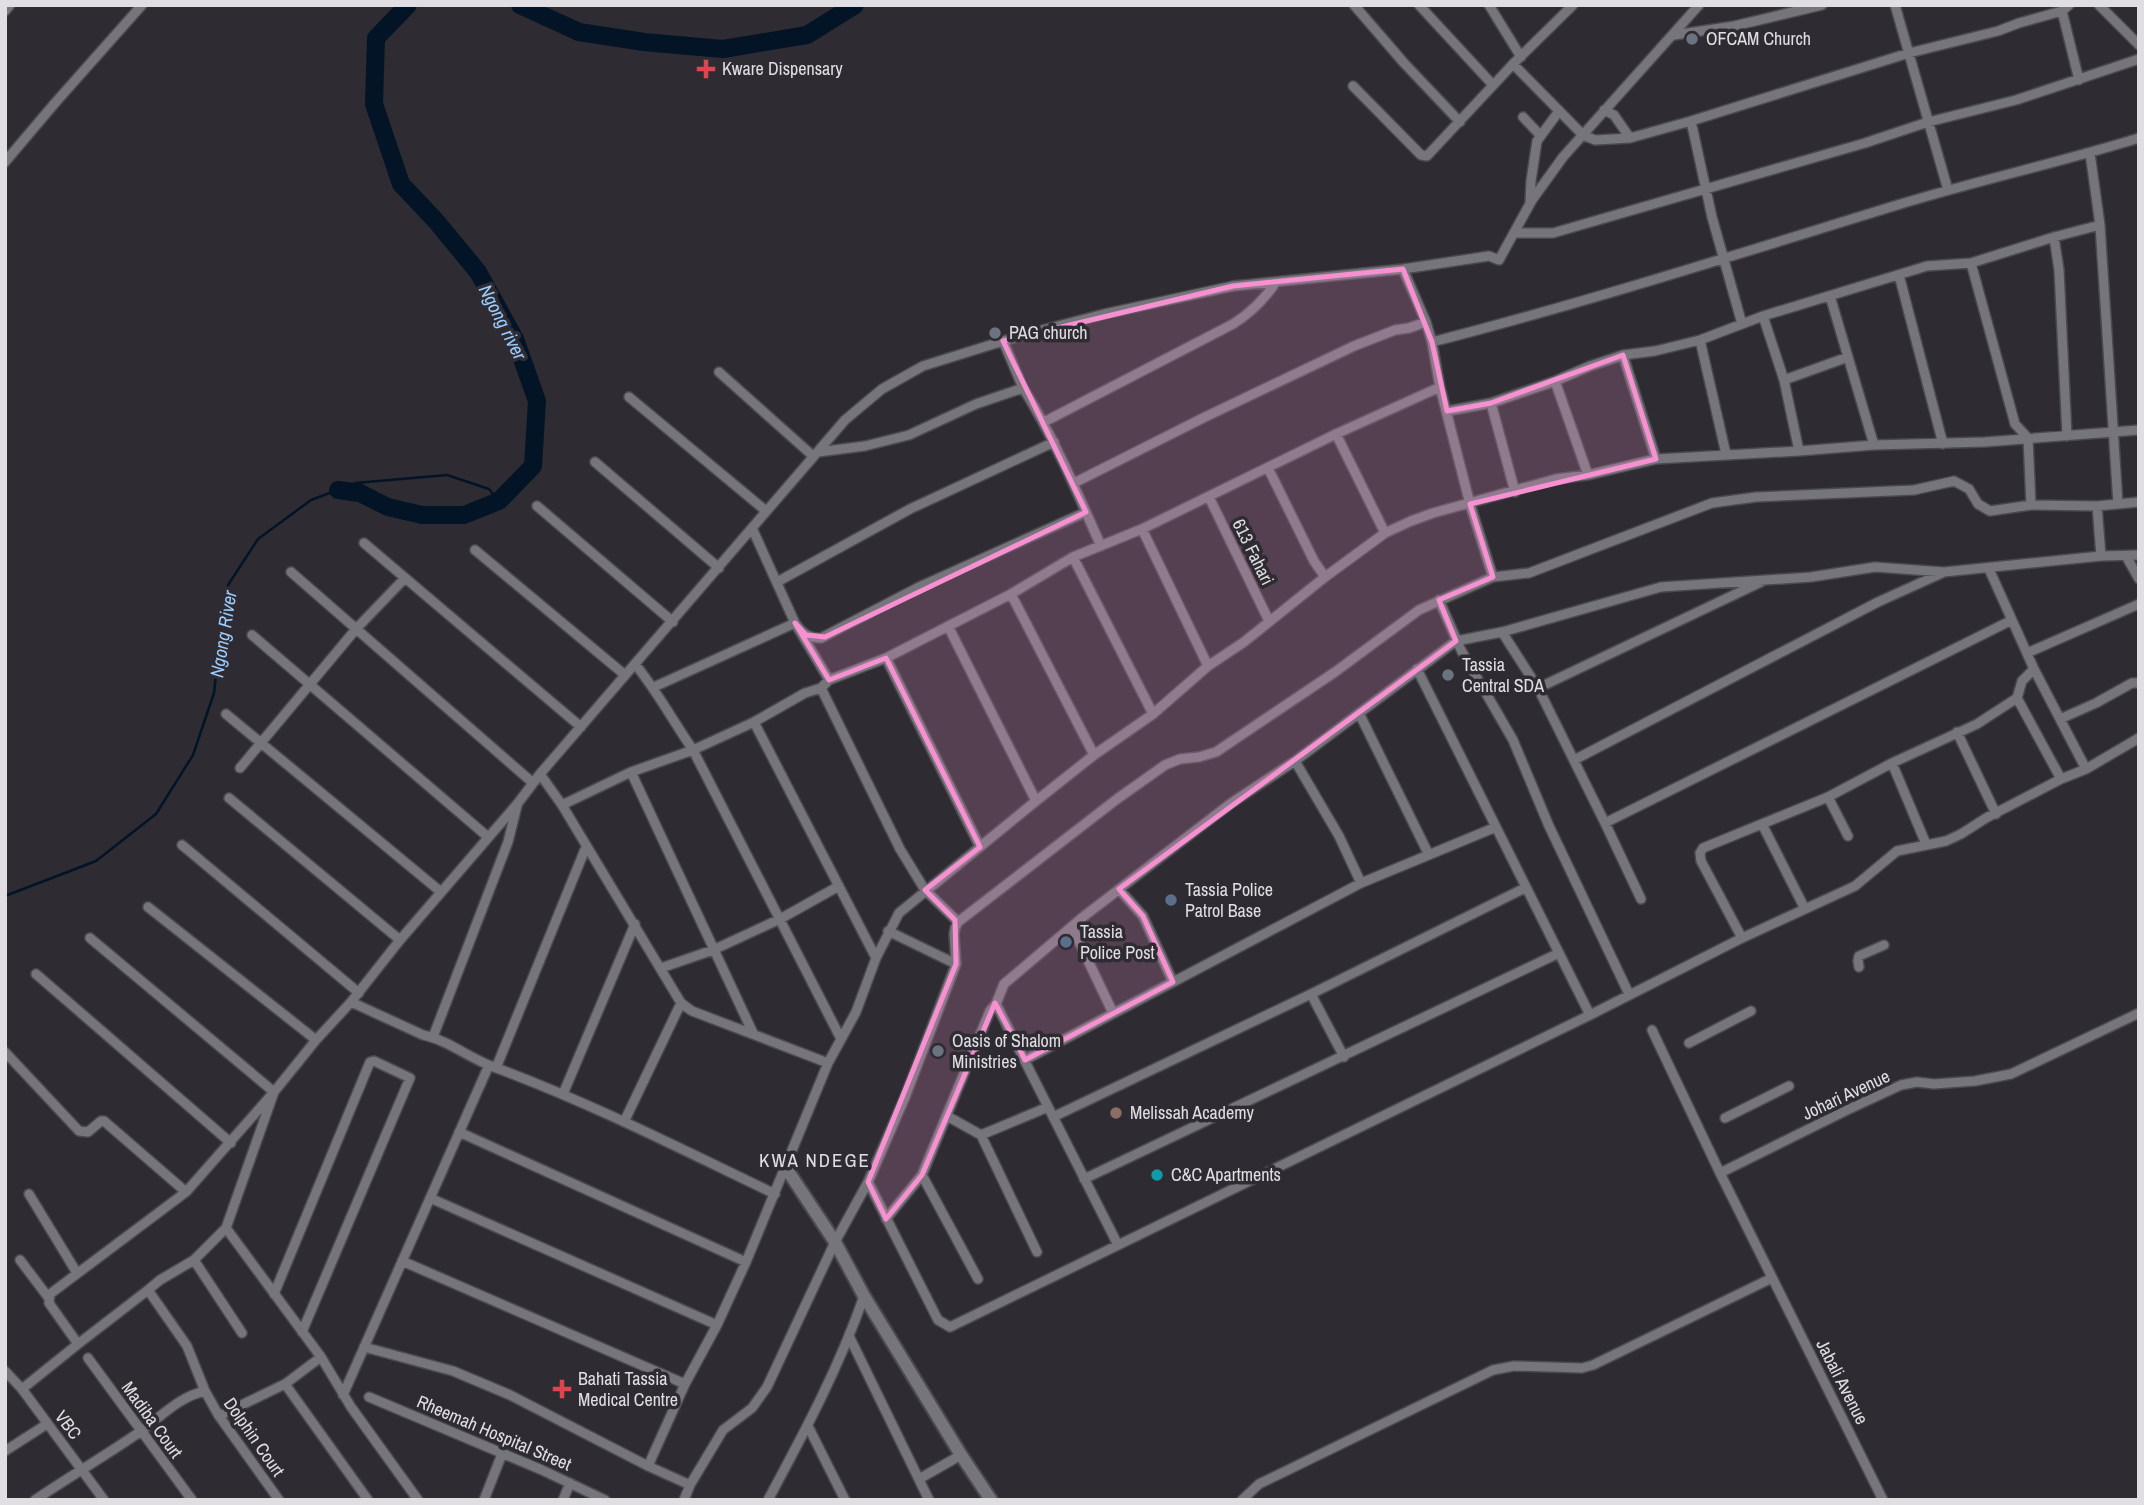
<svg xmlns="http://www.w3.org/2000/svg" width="2144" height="1505" viewBox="0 0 2144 1505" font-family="'Archivo Narrow',sans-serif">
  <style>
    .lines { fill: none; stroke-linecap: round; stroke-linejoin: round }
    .stream { stroke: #021426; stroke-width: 2.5 }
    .river { stroke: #021426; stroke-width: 18 }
    .street-casing { stroke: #4b494e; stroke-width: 12 }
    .secondary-casing { stroke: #4b494e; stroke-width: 16 }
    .street { stroke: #77757c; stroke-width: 9 }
    .secondary { stroke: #77757c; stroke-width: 12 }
    .marked { fill: #f690d0; fill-opacity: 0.2; stroke: #f690d0; stroke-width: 5; stroke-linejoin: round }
    .worship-dot { fill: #6b7280; stroke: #2e2c32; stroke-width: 2.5 }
    .health-dot { fill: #e0444e; stroke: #2e2c32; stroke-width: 2.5 }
    .service-dot { fill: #5c6f8a; stroke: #2e2c32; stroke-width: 2.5 }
    .education-dot { fill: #8d6e63; stroke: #2e2c32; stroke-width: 2.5 }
    .culture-dot { fill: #0f9aa8; stroke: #2e2c32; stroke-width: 2.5 }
    .labels { text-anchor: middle; stroke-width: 7; stroke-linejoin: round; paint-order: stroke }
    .poi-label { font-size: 18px; fill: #e0dee2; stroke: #2e2c32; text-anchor: start }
    .street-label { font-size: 18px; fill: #e0dee2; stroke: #2e2c32 }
    .water-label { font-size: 19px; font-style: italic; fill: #9accfd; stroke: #2e2c32 }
    .neighbourhood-label { font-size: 19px; letter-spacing: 2px; fill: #e0dee2; stroke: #2e2c32 }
  </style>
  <rect width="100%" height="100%" fill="#2e2c32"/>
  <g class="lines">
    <path class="stream" d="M 5,896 L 96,861 L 156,814 L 193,755 L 214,693 L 221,627 L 228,585 L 258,539 L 311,500 L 356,483 L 447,475 L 489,489 L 499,501"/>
    <path class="river" d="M 520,5 L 579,32 L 644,42 L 723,49 L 807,35 L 855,5
      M 338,490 L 360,493 L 388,507 L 422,515 L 464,515 L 499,501 L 533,466 L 537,401 L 515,339 L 478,272 L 436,221 L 401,184 L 374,104 L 376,38 L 408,5"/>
    <defs>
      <path id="street" d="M 1354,5 L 1404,63 L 1460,122
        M 1419,5 L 1493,85
        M 1489,5 L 1521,57
        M 1895,5 L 1948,190
        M 2099,5 L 2139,45
        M 5,11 L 10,5
        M 2062,11 L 2079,80
        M 1674,35 L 1734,26 L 1822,5
        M 1513,64 L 1583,135 L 1595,140 L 1630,138
        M 1353,86 L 1421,155 L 1427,156 L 1513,64 L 1573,5
        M 1604,110 L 1614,115 L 1630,138 L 1691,121 L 1909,53 L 1998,31 L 2019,23 L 2062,11 L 2069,5
        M 1523,117 L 1540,135
        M 1691,121 L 1712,217 L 1742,324
        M 2090,153 L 2100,225 L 2118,504
        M 5,162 L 55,103 L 142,5
        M 1530,203 L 1531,181 L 1537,141 L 1559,111
        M 1515,233 L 1553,233 L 1865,143 L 1928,122 L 2016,100 L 2139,59
        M 2054,237 L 2059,270 L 2067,436
        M 1971,263 L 2015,424 L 2028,438 L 2031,505
        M 1403,269 L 1426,322 L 1432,342 L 1440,387 L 1470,504 L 1493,577
        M 1899,275 L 1943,444
        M 1830,296 L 1874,445
        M 1763,316 L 1784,380 L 1799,451
        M 1700,340 L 1726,454
        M 1003,341 L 1023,388
        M 1432,342 C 1588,302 1741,253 1894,206 C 1975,181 2058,163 2139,138
        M 1623,355 L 1656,459
        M 719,372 L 813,456
        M 1784,380 L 1848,357
        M 1555,381 L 1588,475
        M 629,397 L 766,511
        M 1491,403 L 1515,492
        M 1447,411 L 1491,403 L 1555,381 L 1590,366 L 1623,355 L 1655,351 L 1700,340 L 1763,316 L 1927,266 L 1971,263 L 2054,237 L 2100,225
        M 1044,422 L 1233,324 C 1252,312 1264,300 1276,282
        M 1336,434 L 1440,387
        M 818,452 L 865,446 L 909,435 L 976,404 L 1023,388 C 1054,438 1077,492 1101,546
        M 595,462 L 719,568
        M 1268,468 L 1314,561 L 1325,577
        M 1074,483 L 1205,417 L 1354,346 L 1395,330 L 1409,328 L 1426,322
        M 1209,497 L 1269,621
        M 537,506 L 673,622
        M 2097,506 L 2101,556
        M 752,528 L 795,623 C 802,633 808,638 821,638 L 919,587 L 1086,512
        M 1142,529 L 1208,666
        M 364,543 L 581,727
        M 475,550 L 625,675
        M 2126,556 L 2139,579
        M 1073,557 L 1153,714
        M 1989,569 L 2034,669 L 2086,769
        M 291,572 L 533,783
        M 777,582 L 910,509 L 1054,442
        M 1011,594 L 1094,755
        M 1439,600 L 1461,650 L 1513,740 L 1549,826 L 1629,994
        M 948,626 L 1036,801
        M 1502,632 L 1538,688 L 1605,823 L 2012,620
        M 252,635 L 488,837
        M 2027,653 L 2139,604
        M 886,658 L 980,847
        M 635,664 C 657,691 673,721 693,750 L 841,1039
        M 1417,669 L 1590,1015
        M 654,687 L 795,623 L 829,680
        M 821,688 L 900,849 L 925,890 L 958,922
        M 1538,688 L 1761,582
        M 2017,698 L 2061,779
        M 1359,713 L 1428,853
        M 226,714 L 441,892
        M 2060,719 L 2096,703 L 2132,683 L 2139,683
        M 754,722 L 876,958
        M 1957,732 L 1996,814
        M 1574,760 L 1878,602 L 1942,573
        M 1295,761 L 1339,836 L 1361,883
        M 1892,763 L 1926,844
        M 240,768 L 356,629 L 405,578
        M 631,772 L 753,1033
        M 540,774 L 562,805 L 681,1003 L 692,1011 L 828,1063
        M 1828,797 L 1848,836
        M 229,798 L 400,940
        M 562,805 L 631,772 L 693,750 L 754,722 L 805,693 L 821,688 L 829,680 L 886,658 L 1011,594 L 1073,557 L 1142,529 L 1336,434 L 1385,533
        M 1605,823 L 1641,899
        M 1762,824 L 1805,909
        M 182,845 L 359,993
        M 1119,889 L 1143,916 L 1173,982
        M 148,907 L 316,1040
        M 1072,927 L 1113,1013
        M 888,931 L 956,964
        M 1742,938 L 1855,886 L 1897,851 L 1946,841 L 1961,834 L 1986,818 L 2061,779 L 2086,769 L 2139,738
        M 1859,967 L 1858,961 L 1859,956 L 1884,945
        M 661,968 L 713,950 L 780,919 L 839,886
        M 36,974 L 231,1143
        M 1311,994 L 1344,1057
        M 351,1002 L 423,1035 C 447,1040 468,1057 491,1066 C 589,1102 681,1149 775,1194
        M 996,1004 L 1118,1245
        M 1652,1030 L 1720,1173
        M 433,1037 L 508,842 L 517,806
        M 1689,1043 L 1751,1011
        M 5,1052 L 79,1131 L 88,1132 L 101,1121 L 104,1121 L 186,1192
        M 1025,1060 L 1361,883 L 1496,827
        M 496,1068 L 586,847
        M 563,1094 L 635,924
        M 947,1116 L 981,1135 L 1048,1107
        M 1053,1117 L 1311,994 L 1525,888
        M 1725,1118 L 1789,1086
        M 624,1122 L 681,1003
        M 459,1132 L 746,1262
        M 981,1135 L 1037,1252
        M 922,1175 L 978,1279
        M 1084,1179 L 1559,953
        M 868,1182 L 938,1320 L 950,1327 L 1590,1015 L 1742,938 L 1701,861 L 1700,853 L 1703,848 L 1828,797 L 1892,763 L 1977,724 L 2017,698 L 2022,681 L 2034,669
        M 29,1194 L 77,1273
        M 430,1198 L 717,1325
        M 886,1219 L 922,1175 L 990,1011 L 996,1004 L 1004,984 L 1083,917 L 1230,804 L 1295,761 L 1456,641 L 1502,632 L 1661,587 L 1811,577 L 1875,567 L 1944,572 L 2101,556 L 2139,555
        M 226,1228 L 321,1357 L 351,1407 L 418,1500
        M 20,1260 L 48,1297
        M 194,1260 L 242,1333
        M 402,1261 L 685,1384
        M 274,1294 L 370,1062 L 374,1061 L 410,1078 L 302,1332
        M 850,1338 L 929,1500
        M 78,1344 L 148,1290
        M 364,1347 L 453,1371 L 510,1395 L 648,1466 L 690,1485
        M 88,1358 L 192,1500
        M 5,1371 L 22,1389 L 104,1500
        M 285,1384 L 368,1500
        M 22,1389 L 78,1344 L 49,1303 L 50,1294 L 186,1192 L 274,1092 L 90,938
        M 343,1395 L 489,1065
        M 369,1397 L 542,1470 L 605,1500
        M 219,1416 L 285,1384 L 321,1357
        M 808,1426 L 845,1500
        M 5,1451 L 47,1424
        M 648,1466 L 685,1384 L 717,1325 L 746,1262 L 828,1063 L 856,1012 L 876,958 L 899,913 L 1036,801 L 1094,755 L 1153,714 L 1208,666 L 1244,642 L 1325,577 L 1385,533 L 1411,521 L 1433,513 L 1556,479 L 1588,475 L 1656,459 L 1799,451 L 1874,445 L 1985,442 L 2139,430
        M 919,1479 L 961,1455
        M 35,1500 C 70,1476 107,1455 141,1431 C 163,1415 179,1397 205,1391
        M 279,1500 L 219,1416 L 205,1391 L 187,1346 L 148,1290 L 160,1280 L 194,1260 L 226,1228 L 274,1092 L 316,1040 L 351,1002 L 400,940 L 518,803 L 540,774 L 845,420 L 882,389 L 923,366 L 1016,337 L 1104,314 L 1233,286 L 1403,269 L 1489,256 L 1499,260 L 1532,200 L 1563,157 L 1699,5
        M 484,1500 L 502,1454
        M 563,1500 L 570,1483
        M 684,1500 L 690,1485 L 723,1430 L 752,1408 L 767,1387 L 835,1242 L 868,1182 L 905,1097 L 956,964 L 954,934 L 955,928 L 958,922 L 1117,799 L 1165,765 L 1180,759 L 1199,757 L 1216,752 L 1335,672 L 1419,610 L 1493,577 L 1529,573 L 1712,503 L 1756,497 L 1914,490 L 1954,481 L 1969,489 L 1978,504 L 1990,511 L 2031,505 L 2097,506 L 2139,502
        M 768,1500 C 804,1433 839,1368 864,1296
        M 1242,1500 L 1259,1484 L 1493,1370 L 1514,1366 L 1582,1368 L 1593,1365 L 1772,1278
        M 1883,1500 L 1720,1173 L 1847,1110 L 1901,1085 L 1917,1082 L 1934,1084 L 1975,1081 L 2011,1074 L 2139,1013"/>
      <path id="secondary" d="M 786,1168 L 835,1242 L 864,1296 L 961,1455 L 991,1500"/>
    </defs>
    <use href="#street" class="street-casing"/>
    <use href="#secondary" class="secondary-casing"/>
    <use href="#street" class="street"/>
    <use href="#secondary" class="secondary"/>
  </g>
  <path class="marked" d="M 1403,269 L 1432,342 L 1447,411 L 1491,403 L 1623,355 L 1656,459 L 1470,504 L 1493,577 L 1439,600 L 1456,641 L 1119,889 L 1143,916 L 1173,982 L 1025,1060 L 995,1003 L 922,1175 L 886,1219 L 868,1182 L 956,964 L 955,920 L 925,890 L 980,847 L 886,658 L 829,680 L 795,623 L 806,635 L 825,637 L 1086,512 L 1003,341 L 1233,286 Z"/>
  <g class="worship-dot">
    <circle cx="1692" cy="39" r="7"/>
    <circle cx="995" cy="333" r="7"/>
    <circle cx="1448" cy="675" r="7"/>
    <circle cx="938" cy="1051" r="7"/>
  </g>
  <g class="health-dot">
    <path d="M702.5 58.5h7v7h7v7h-7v7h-7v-7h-7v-7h7z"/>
    <path d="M558.5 1378.5h7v7h7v7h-7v7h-7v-7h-7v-7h7z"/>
  </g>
  <g class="service-dot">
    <circle cx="1171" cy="900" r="7"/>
    <circle cx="1066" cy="942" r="7"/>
  </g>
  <circle class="education-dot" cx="1116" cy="1113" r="7"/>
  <circle class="culture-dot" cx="1157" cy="1175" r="7"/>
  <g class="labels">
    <g class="poi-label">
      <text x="1706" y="45">OFCAM Church</text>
      <text x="722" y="75">Kware Dispensary</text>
      <text x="1009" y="339">PAG church</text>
      <text x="1462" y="671">Tassia<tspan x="1462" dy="21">Central SDA</tspan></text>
      <text x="1185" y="896">Tassia Police<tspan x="1185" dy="21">Patrol Base</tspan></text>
      <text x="1080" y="938">Tassia<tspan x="1080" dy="21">Police Post</tspan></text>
      <text x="952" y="1047">Oasis of Shalom<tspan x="952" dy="21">Ministries</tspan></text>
      <text x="1130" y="1119">Melissah Academy</text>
      <text x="1171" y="1181">C&amp;C Apartments</text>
      <text x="578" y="1385">Bahati Tassia<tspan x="578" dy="21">Medical Centre</tspan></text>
    </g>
    <g class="street-label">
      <text transform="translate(1253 552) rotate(64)" y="6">613 Fahari</text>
      <text transform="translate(1846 1095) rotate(-25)" y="6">Johari Avenue</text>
      <text transform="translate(1842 1382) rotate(63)" y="6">Jabali Avenue</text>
      <text transform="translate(152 1420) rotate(54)" y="6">Madiba Court</text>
      <text transform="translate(68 1425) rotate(53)" y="6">VBC</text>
      <text transform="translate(494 1433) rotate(23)" y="6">Rheemah Hospital Street</text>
      <text transform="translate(254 1437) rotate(55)" y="6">Dolphin Court</text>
    </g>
    <g class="water-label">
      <text transform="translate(503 322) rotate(63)" y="7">Ngong river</text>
      <text transform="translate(223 634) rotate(-81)" y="7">Ngong River</text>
    </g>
    <g class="neighbourhood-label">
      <text x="815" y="1167">KWA NDEGE</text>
    </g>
  </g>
  <rect width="2144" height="1505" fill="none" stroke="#e0dee2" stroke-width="14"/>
</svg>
